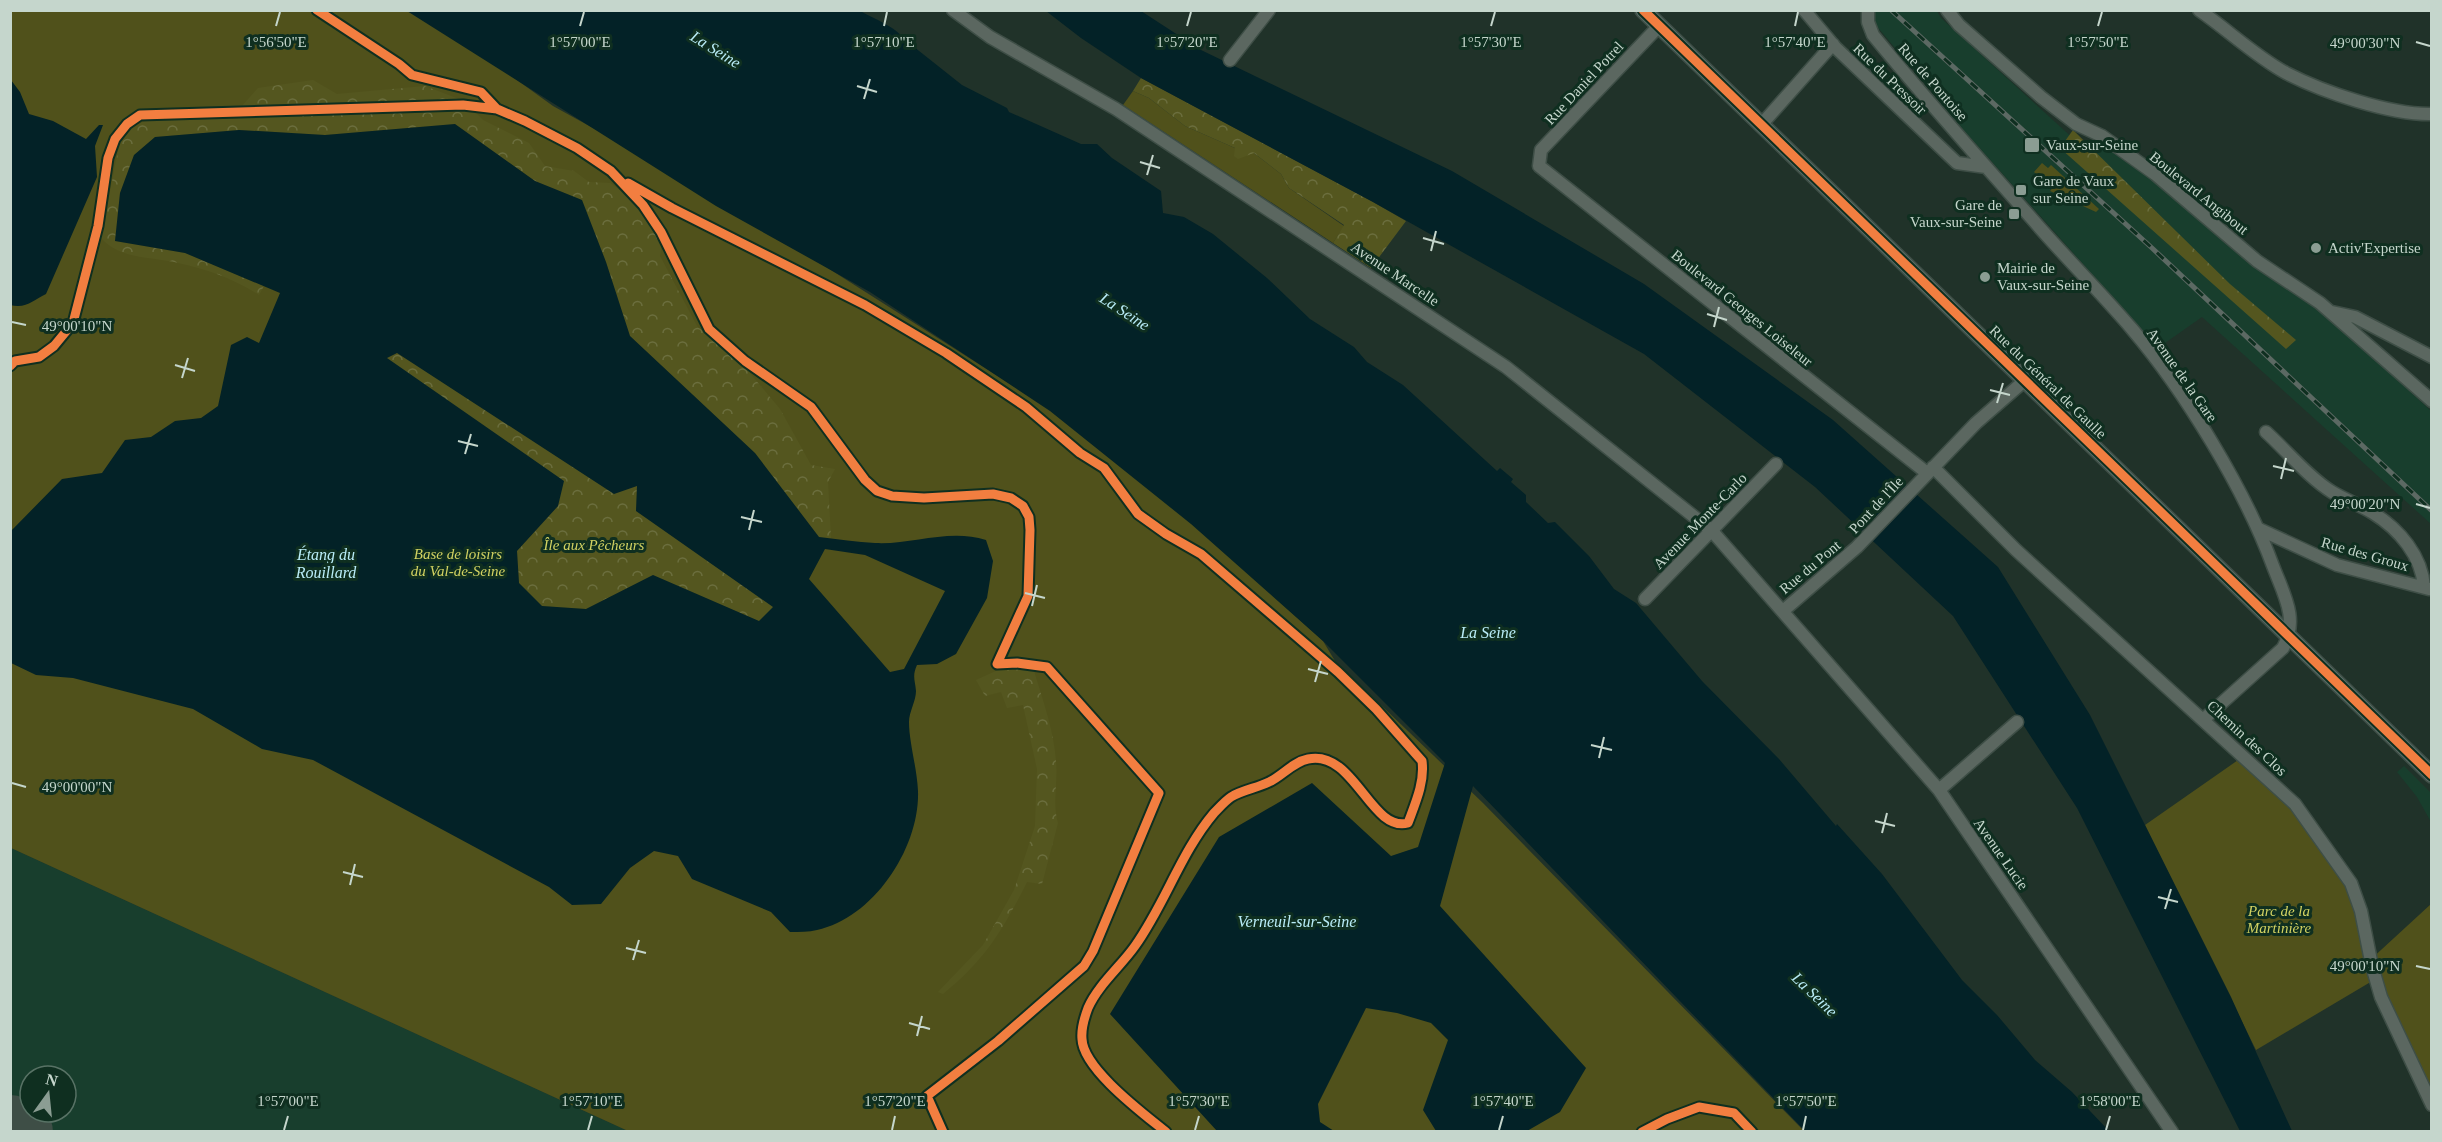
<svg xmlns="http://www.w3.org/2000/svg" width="2442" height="1142" viewBox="0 0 2442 1142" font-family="'Times New Roman',serif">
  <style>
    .built { fill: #183e2d; fill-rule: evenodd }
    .green { fill: #50511b }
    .forest { fill: url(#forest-crowns) }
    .water { fill: #032227; fill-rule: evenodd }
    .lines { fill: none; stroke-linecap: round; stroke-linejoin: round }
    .runway { stroke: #3e4e46; stroke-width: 64 }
    .minor-casing { stroke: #3e4e46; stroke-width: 15 }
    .major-casing { stroke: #3e4e46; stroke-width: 18 }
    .minor { stroke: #5b6760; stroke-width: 12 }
    .major { stroke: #5b6d67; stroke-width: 15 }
    .rail-casing { stroke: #5c6963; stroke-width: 5 }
    .rail { stroke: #0f2f20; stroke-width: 3; stroke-dasharray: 9; stroke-linecap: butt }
    .cycleway-casing { stroke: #0f2f20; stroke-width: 13 }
    .cycleway { stroke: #f27e40; stroke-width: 9 }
    .ticks { fill: none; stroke: #c5d6cc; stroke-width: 2 }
    .poi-dot { fill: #8b9d93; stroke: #0f2f20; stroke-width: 2 }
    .labels { text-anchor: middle; stroke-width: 6; stroke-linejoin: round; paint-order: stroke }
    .street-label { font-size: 15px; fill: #c5d6cc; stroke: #0f2f20 }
    .poi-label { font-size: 15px; fill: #c5d6cc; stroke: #0f2f20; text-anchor: start }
    .park-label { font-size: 15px; font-style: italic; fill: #d2d262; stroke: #0f2f20 }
    .water-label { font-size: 16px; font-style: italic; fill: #b9ecf7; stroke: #0f2f20 }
    .ticks-label { font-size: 15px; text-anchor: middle; fill: #c5d6cc; stroke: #0f2f20; stroke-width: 6; stroke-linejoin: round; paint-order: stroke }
  </style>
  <defs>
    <pattern id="forest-crowns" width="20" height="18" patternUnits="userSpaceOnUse" patternTransform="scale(1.5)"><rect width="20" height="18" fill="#54561f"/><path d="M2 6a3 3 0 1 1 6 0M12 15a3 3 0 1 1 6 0" fill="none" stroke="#6b6e3e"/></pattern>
  </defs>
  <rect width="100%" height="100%" fill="#203229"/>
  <path class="built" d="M 1864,11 L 1937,11 L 1941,18 L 2087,151 L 2098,140 L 2152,175 L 2251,264 L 2314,303 L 2431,411 L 2431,524 L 2202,317 L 2158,348 L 1967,134 Z
    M 2404,766 L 2431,793 L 2431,822 L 2417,797 L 2397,772 Z
    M 11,848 L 628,1131 L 11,1131 ZM 30,1076 L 66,1076 L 66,1112 L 30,1112 Z"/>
  <path class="green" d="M 10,11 L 421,11 L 553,106 L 702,188 L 1106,445 L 1323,641 L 1335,661 L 1483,803 L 1804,1131 L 628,1131 L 11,848 Z
    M 1133,91 L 1149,98 L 1185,126 L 1235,148 L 1254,153 L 1281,174 L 1289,188 L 1344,226 L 1333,243 L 1123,105 Z
    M 2042,163 L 2048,168 L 2051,165 L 2099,209 L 2096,212 L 2050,191 L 2057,183 L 2049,177 L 2045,182 L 2034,172 Z
    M 2241,758 L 2298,816 L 2350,887 L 2369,961 L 2431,904 L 2431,1091 L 2379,977 L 2256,1050 L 2145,825 Z"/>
  <path class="forest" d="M 1141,78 L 1373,202 L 1406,221 L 1371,268 L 1333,243 L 1344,225 L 1289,188 L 1281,174 L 1254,153 L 1238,159 L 1234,156 L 1235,148 L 1185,126 L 1149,98 L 1133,91 Z
    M 313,80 L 337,94 L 425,86 L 464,101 L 483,120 L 529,143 L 545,166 L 574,171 L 589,182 L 610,183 L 634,200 L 662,241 L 660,256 L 697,326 L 749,372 L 780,409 L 811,465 L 835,469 L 828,482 L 831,538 L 819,537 L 755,453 L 630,336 L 606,262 L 582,200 L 535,181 L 455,124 L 325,135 L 239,130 L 155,137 L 134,155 L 120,193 L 115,241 L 185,253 L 264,286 L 259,295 C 235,279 206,269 178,263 C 150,256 121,260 101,238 L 120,140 L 132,126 L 149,120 L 222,116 L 242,106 L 258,88 Z
    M 2073,130 L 2230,284 L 2296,340 L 2286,349 L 2060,148 Z
    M 397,353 L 637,485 L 636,511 L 774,607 L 759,621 L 653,575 L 586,609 L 542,606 L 519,583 L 517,551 L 558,506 L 386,358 Z
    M 1007,666 L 1034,671 C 1043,701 1054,731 1056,762 C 1058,783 1052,803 1058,823 L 1042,884 L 1027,882 C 1003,930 985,960 943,994 L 938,992 L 983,945 L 1014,890 L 1035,826 L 1037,769 L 1023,705 L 1007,708 L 1001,692 L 985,696 L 976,680 Z"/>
  <path class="water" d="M 407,11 L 860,11 C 873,18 896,27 904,39 L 962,85 L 1007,108 L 1009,112 L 1081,144 L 1097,144 L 1112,158 L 1161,191 L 1163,213 L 1184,217 L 1213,234 L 1267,278 L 1310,319 L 1354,347 L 1367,362 L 1403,385 L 1497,471 L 1500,468 L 1513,479 L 1511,482 L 1526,495 L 1526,502 L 1548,523 L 1555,522 L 1589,556 L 1614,589 L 1636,603 L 1702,681 L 1779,759 L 1836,826 L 1837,824 L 1882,874 L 1962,980 L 1997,1015 L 2035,1060 L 2072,1092 L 2109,1131 L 1805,1131 L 1473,786 L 1440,906 L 1586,1068 L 1560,1112 L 1527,1131 L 1436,1131 L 1423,1110 L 1448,1040 L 1431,1023 L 1397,1013 L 1366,1008 L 1318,1104 L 1320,1122 L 1334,1131 L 1217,1131 L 1110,1014 L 1219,837 L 1312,783 L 1391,856 L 1418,847 L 1445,763 L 1323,641 L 1191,524 L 1050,411 L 870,292 L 716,206 Z
    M 1046,11 L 1141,11 L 1201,50 L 1452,171 L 1644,284 L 1833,420 L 1998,567 L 2090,715 L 2231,997 L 2292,1131 L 2240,1131 L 2077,808 L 1953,616 L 1815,487 L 1644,354 L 1373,202 L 1141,78 L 1081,38 Z
    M 11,80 L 20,92 L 29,114 L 53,121 L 86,139 L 99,125 L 103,125 L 95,146 L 97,177 L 46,294 C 33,300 27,309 10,305 Z
    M 455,124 L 535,181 L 582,200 L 606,262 L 630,336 L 755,453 L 819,537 C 838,539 857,542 875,543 C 912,545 949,528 986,540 L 993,561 L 987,598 L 956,654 L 937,664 L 917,665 C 912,676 915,680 916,691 C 916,701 909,712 909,722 C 909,742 917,768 918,791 C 920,847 874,918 817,930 C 809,932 799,932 790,932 L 771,912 L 692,879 L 678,856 L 654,851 L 630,868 L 601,904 L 572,905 L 549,887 L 313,760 L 262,749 L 193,709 L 73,678 L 36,675 L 11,663 L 11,531 L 62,479 L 102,473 L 125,440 L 151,437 L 175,421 L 201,418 L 218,406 L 231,345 L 247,337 L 259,343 L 280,293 L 185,253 L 115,241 L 120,193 L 134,155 L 155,137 L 239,130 L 325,135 ZM 397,353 L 614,494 L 637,486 L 636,511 L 773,607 L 759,621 L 653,575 L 586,609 L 542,606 L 519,583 L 517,551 L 558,506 L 564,481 L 387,358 ZM 825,549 L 865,555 L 945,591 L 904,669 L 890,672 L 809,579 Z"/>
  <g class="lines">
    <path class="runway" d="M 10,1127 L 21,1132"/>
    <defs>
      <path id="minor" d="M 953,10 L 990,37 L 1116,109 L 1506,367 L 1712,531 L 1939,790 L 2172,1132
        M 1804,10 L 1836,48 L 1957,163 L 1986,167
        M 1868,10 L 1868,22 L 1873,35 C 1927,101 1984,164 2040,228 C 2070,262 2102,294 2132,329 C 2185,391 2245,490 2273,566 C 2284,595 2299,619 2283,648 L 2204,719
        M 1947,10 L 1959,25 L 2041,97 L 2076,124 L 2102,136 L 2155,174 L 2257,261 L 2320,303 L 2432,401
        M 2199,10 C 2228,30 2255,56 2286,73 C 2323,92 2390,115 2432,114
        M 1659,26 L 1541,150 L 1539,166 L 1927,473
        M 1230,60 L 1269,10
        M 1761,125 L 1833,44
        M 2332,312 L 2355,317 L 2432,357
        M 2266,432 C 2286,450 2309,478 2332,492 C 2345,500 2360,505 2373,513 C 2399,529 2422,556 2424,587
        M 1933,467 L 2016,550 L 2295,804 L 2351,883 L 2361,911 L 2372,966 L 2381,997 L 2432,1105
        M 2259,529 L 2337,565 L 2429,589
        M 1645,599 L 1776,464
        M 1783,611 L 1857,547 L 1976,423 L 2023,382
        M 1939,790 L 2017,722"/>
      <path id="major" d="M 1643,10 L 2432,775"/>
    </defs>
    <use href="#minor" class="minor-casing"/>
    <use href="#major" class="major-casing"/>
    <use href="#minor" class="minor"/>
    <use href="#major" class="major"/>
    <defs>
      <path id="rail" d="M 1891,10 L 2152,248 L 2432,511"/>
    </defs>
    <use href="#rail" class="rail-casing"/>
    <use href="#rail" class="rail"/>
    <defs>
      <path id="cycleway" d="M 317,10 L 399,64 L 412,75 L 481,92 L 497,109
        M 1643,10 L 2432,775
        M 628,183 L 672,208 L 865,305 L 946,353 L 1026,407 L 1080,453 L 1104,468 L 1138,514 L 1166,534 L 1201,554 L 1338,672 L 1376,709 L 1422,761 C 1425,782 1415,804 1408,823 C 1371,833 1354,749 1308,759 C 1293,762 1282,776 1269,782 C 1257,788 1242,790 1231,797 C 1225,801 1219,808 1214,813 C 1181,852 1165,904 1135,946 C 1121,966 1098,985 1088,1008 C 1085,1016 1081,1029 1082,1039 C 1083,1069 1144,1114 1166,1132
        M 10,366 L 15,361 L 39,357 L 54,346 L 73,323 L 98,226 L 108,158 L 115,139 L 127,124 L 140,115 L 463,105 L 497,109 L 525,121 L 577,148 L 611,171 L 643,205 L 661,232 L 709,329 L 745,361 L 811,407 L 865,480 L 877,491 L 892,496 L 924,498 L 993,494 L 1011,498 L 1023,506 L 1029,517 L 1030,530 L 1028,596 L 997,664 L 1017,663 L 1047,667 L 1159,793 L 1093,951 L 1084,966 L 998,1041 L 927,1096 L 943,1132
        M 1642,1132 L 1667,1119 L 1699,1107 L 1734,1113 L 1752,1132"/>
    </defs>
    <use href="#cycleway" class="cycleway-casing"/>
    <use href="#cycleway" class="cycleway"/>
  </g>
  <path class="ticks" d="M 276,26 L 280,12M 580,26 L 584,12M 884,26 L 887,12M 1187,26 L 1191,12M 1491,26 L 1495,12M 1795,26 L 1798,12M 2098,26 L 2102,12M 2416,42 L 2430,46M 857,86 L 877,92M 864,99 L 870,79M 1140,162 L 1160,168M 1147,175 L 1153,155M 1423,238 L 1444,244M 1431,251 L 1436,231M 1707,314 L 1727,320M 12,322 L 26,325M 1714,327 L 1719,307M 175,365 L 195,371M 182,378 L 188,358M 1990,390 L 2010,395M 1997,403 L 2003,383M 458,441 L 478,446M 465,454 L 471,434M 2273,466 L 2294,471M 2281,479 L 2286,458M 2416,504 L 2430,508M 741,517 L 762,522M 749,530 L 754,510M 1025,593 L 1045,598M 1032,606 L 1037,585M 1308,669 L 1328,674M 1315,682 L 1321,661M 1591,745 L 1612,750M 1599,758 L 1604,737M 12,783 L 26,787M 1875,821 L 1895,826M 1882,833 L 1887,813M 343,872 L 363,877M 350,885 L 355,864M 2158,897 L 2178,902M 2165,909 L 2171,889M 626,948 L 646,953M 633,960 L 639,940M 2416,966 L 2430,969M 909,1023 L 930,1029M 917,1036 L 922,1016M 284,1130 L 288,1116M 588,1130 L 592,1116M 892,1130 L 895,1116M 1195,1130 L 1199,1116M 1499,1130 L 1503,1116M 1803,1130 L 1806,1116M 2106,1130 L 2110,1116"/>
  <g class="poi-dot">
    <rect x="2024" y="137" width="16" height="16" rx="3"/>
    <rect x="2015" y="184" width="12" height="12" rx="3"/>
    <rect x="2008" y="208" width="12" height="12" rx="3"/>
    <circle cx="2316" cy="248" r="6"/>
    <circle cx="1985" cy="277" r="6"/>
  </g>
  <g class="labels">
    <g class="street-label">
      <text transform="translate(1890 79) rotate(44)" y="5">Rue du Pressoir</text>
      <text transform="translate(1933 82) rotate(49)" y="5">Rue de Pontoise</text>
      <text transform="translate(1584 83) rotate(-47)" y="5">Rue Daniel Potrel</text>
      <text transform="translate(2199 193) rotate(39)" y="5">Boulevard Angibout</text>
      <text transform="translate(1395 274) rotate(34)" y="5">Avenue Marcelle</text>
      <text transform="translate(1742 308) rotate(39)" y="5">Boulevard Georges Loiseleur</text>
      <text transform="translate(2182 375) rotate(55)" y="5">Avenue de la Gare</text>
      <text transform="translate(2048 382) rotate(44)" y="5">Rue du Général de Gaulle</text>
      <text transform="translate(1876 505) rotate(-47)" y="5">Pont de l'Île</text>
      <text transform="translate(1700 521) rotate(-46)" y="5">Avenue Monte-Carlo</text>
      <text transform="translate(2365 554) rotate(16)" y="5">Rue des Groux</text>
      <text transform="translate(1810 567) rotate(-40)" y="5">Rue du Pont</text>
      <text transform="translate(2247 738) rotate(43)" y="5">Chemin des Clos</text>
      <text transform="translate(2001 854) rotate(55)" y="5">Avenue Lucie</text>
    </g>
    <g class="poi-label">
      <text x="2046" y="150">Vaux-sur-Seine</text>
      <text x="2033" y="186">Gare de Vaux<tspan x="2033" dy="17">sur Seine</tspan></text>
      <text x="2002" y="210" text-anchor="end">Gare de<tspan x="2002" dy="17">Vaux-sur-Seine</tspan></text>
      <text x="2328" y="253">Activ'Expertise</text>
      <text x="1997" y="273">Mairie de<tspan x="1997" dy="17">Vaux-sur-Seine</tspan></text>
    </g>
    <g class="park-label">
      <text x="594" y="550">Île aux Pêcheurs</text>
      <text x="458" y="559">Base de loisirs<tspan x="458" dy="17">du Val-de-Seine</tspan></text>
      <text x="2279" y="916">Parc de la<tspan x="2279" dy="17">Martinière</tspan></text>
    </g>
    <g class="water-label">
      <text transform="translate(716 49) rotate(32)" y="6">La Seine</text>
      <text transform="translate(1125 311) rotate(33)" y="6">La Seine</text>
      <text x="326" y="560">Étang du<tspan x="326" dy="18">Rouillard</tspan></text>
      <text x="1488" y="638">La Seine</text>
      <text x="1297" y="927">Verneuil-sur-Seine</text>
      <text transform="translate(1815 994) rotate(44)" y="6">La Seine</text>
    </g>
  </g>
  <g class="ticks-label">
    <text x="276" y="47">1°56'50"E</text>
    <text x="580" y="47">1°57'00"E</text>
    <text x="884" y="47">1°57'10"E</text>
    <text x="1187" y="47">1°57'20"E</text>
    <text x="1491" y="47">1°57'30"E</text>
    <text x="1795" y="47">1°57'40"E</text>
    <text x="2098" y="47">1°57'50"E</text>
    <text x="2365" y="48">49°00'30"N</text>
    <text x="77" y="331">49°00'10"N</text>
    <text x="2365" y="509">49°00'20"N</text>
    <text x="77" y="792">49°00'00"N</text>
    <text x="2365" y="971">49°00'10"N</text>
    <text x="288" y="1106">1°57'00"E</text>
    <text x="592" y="1106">1°57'10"E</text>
    <text x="895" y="1106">1°57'20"E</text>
    <text x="1199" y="1106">1°57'30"E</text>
    <text x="1503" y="1106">1°57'40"E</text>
    <text x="1806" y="1106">1°57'50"E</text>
    <text x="2110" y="1106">1°58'00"E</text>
  </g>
  <rect width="2442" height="1142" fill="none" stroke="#c5d6cc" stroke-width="24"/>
  <g transform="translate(48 1094) rotate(15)"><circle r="28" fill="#0f2f20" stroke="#587265" stroke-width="1.5"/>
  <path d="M0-4.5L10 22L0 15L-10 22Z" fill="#8b9d93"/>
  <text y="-9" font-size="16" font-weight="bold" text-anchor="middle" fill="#c5d6cc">N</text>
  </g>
</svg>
